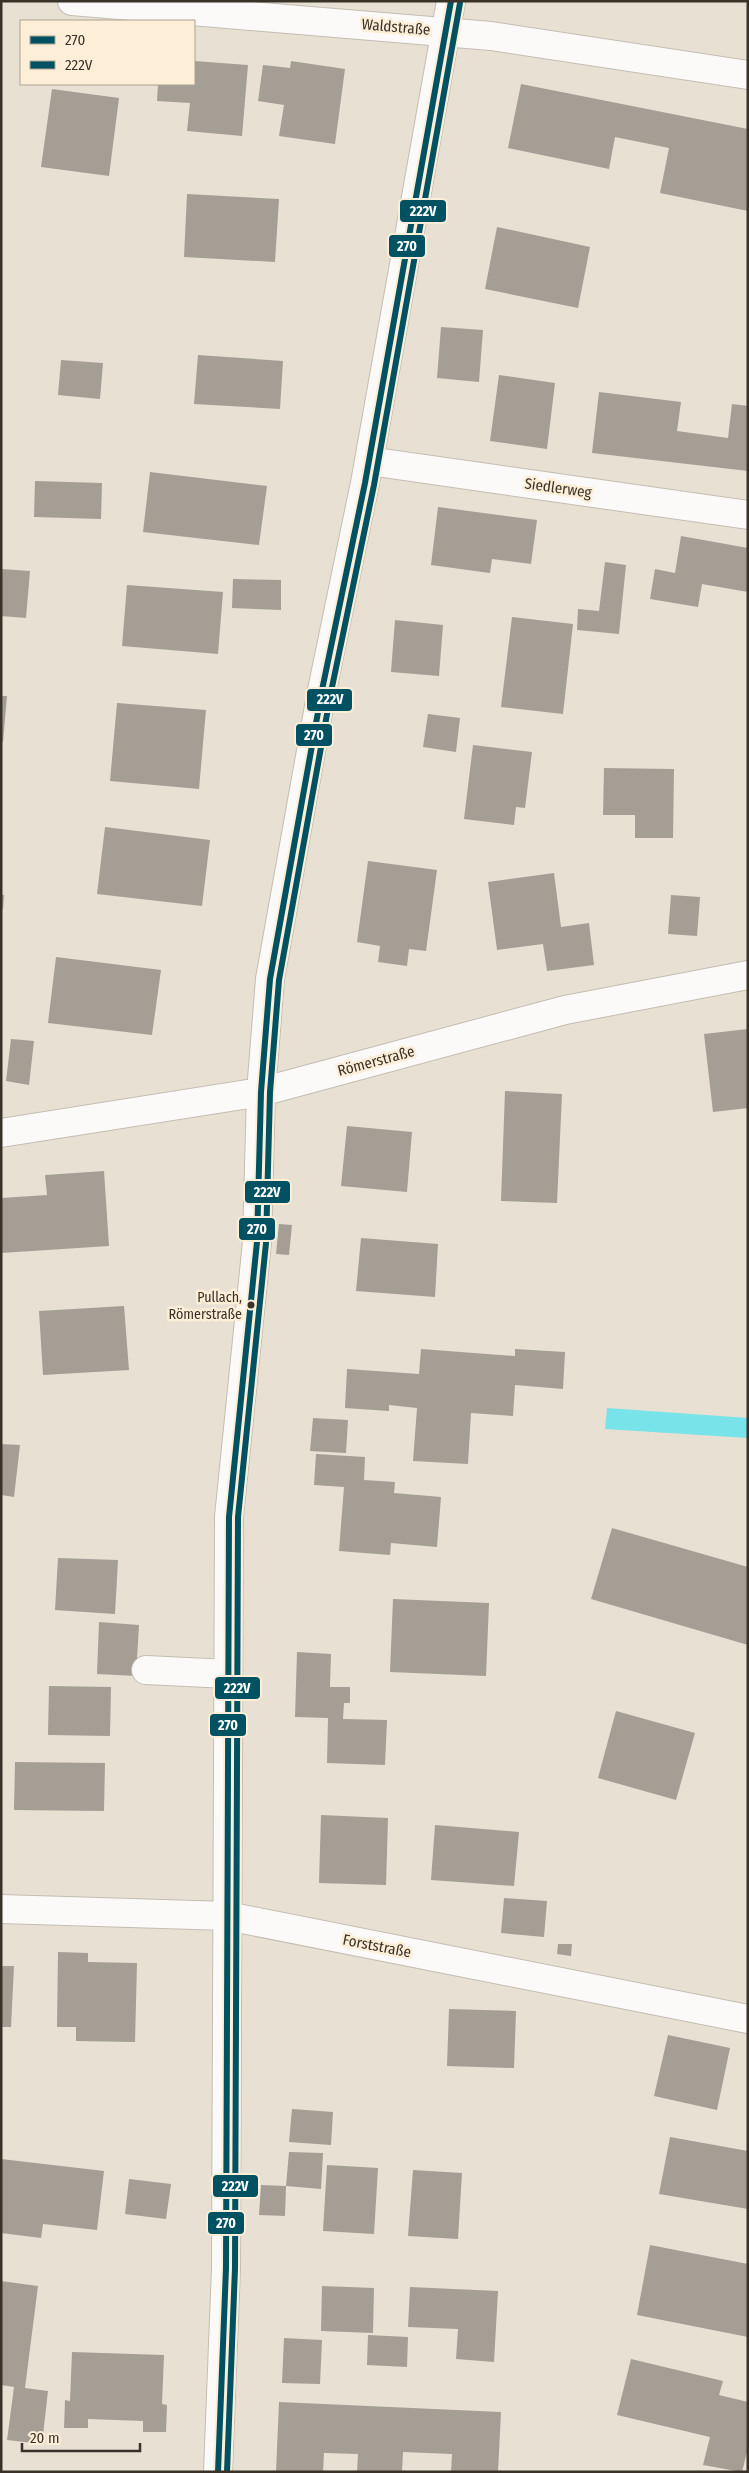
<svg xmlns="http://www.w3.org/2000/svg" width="749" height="2473" viewBox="0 0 749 2473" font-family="'Fira Sans Condensed',sans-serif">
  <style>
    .water { fill: #78e3e8 }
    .building { fill: #a49e95 }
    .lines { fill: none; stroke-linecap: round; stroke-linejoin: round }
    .minor-casing { stroke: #c4bdb3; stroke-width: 30 }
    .minor { stroke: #fcfaf8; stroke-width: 28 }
    .bus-1-casing { stroke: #fdeed8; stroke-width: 10 }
    .bus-2-casing { stroke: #fdeed8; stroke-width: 10 }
    .bus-1 { stroke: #005262; stroke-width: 6 }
    .bus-2 { stroke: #005262; stroke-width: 6 }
    .bus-dot { fill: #383229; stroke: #fdeed8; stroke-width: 2 }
    .labels { text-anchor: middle; stroke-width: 5; stroke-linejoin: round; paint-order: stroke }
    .bus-label { font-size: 14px; fill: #383229; stroke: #fdeed8; text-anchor: end }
    .street-label { font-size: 15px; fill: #383229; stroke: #fdeed8 }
    .line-badge { stroke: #fdeed8; stroke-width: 2 }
    .badge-label { font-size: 14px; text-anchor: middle; font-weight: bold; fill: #fff }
  </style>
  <rect width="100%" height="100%" fill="#e8e0d3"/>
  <path class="water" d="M 607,1408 L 748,1418 L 748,1438 L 605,1429 Z"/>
  <path class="building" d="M 194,61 L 248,65 L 242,136 L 187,131 L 190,103 L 157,101 L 158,84 L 194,84 Z
    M 291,61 L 345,69 L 335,144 L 279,136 L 284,105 L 258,101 L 263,65 L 290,68 Z
    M 521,84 L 748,129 L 748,211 L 660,193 L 669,148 L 615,137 L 609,169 L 508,148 Z
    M 52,89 L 119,98 L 109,176 L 41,167 Z
    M 187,194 L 279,199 L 275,262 L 184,257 Z
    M 497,227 L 590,247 L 578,308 L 485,289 Z
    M 441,327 L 483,330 L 479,382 L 437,378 Z
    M 198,355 L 283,361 L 280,409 L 194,404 Z
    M 61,360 L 103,363 L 100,399 L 58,395 Z
    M 499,375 L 555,383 L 547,449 L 490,441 Z
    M 599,392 L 681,402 L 677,431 L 728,438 L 732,404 L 748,406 L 748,471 L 592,453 Z
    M 150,472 L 267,486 L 259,545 L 143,532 Z
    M 35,481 L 102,483 L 101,519 L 34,517 Z
    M 438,507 L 537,520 L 531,564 L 492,559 L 490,573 L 431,565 Z
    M 681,536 L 748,548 L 748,592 L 702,584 L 698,607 L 650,599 L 655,569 L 675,573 Z
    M 605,562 L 626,565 L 619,634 L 577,630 L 578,609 L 599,611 Z
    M 1,569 L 30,571 L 26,618 L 1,616 Z
    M 233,579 L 281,580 L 281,610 L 232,608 Z
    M 127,585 L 223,592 L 218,654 L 122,646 Z
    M 512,617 L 573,624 L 563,714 L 501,707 Z
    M 395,620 L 443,625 L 439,676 L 391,672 Z
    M 1,696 L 7,696 L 3,742 L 1,742 Z
    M 117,703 L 206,710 L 199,789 L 110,781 Z
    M 428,714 L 460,718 L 456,752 L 423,747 Z
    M 473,745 L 532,752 L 525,808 L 516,807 L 514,825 L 464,819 Z
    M 604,768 L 674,769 L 673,838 L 635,838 L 635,815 L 603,815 Z
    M 105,827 L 210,840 L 202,906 L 97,894 Z
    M 368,861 L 437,870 L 426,951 L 409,949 L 407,966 L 378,962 L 380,946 L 357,942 Z
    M 554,873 L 561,927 L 589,923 L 594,965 L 547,971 L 543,944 L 497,950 L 488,882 Z
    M 1,895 L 4,895 L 3,909 L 1,909 Z
    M 671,895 L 700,897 L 697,936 L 668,934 Z
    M 56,957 L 161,970 L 152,1035 L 48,1023 Z
    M 748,1029 L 748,1108 L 713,1112 L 704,1034 Z
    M 11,1039 L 34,1041 L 29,1085 L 6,1081 Z
    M 505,1091 L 562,1094 L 557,1203 L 501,1201 Z
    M 347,1126 L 412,1132 L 407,1192 L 341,1186 Z
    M 104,1171 L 109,1246 L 1,1253 L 1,1198 L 47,1195 L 45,1175 Z
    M 279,1224 L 292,1225 L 289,1255 L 276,1254 Z
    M 361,1238 L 438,1244 L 435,1297 L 356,1291 Z
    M 124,1306 L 129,1370 L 43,1375 L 39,1311 Z
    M 421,1349 L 515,1356 L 515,1349 L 565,1352 L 563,1389 L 515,1385 L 513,1416 L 471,1413 L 468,1464 L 413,1461 L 417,1408 L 389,1405 L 389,1411 L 345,1408 L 347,1369 L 419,1374 Z
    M 313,1418 L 348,1420 L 346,1453 L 310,1451 Z
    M 1,1444 L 20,1445 L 14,1497 L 1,1495 Z
    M 316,1454 L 365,1457 L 364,1480 L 395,1482 L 394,1493 L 441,1497 L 437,1547 L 391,1543 L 390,1555 L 339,1551 L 344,1487 L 314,1485 Z
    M 612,1528 L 748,1567 L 748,1645 L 591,1599 Z
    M 58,1558 L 118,1560 L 115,1614 L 55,1610 Z
    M 393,1599 L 489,1603 L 486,1676 L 390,1672 Z
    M 99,1622 L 139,1625 L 136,1676 L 97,1674 Z
    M 297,1652 L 331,1654 L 330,1687 L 350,1687 L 350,1703 L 344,1703 L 343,1719 L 387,1720 L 385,1765 L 327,1763 L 328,1718 L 295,1717 Z
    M 49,1686 L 111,1687 L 110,1736 L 48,1735 Z
    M 616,1711 L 695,1733 L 676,1800 L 598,1778 Z
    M 15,1762 L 105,1763 L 104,1811 L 14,1810 Z
    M 321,1815 L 388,1818 L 386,1885 L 319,1883 Z
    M 435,1825 L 519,1832 L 514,1886 L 431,1880 Z
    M 504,1898 L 547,1901 L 544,1937 L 501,1933 Z
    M 558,1944 L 572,1944 L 571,1956 L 557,1954 Z
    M 58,1952 L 88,1953 L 88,1962 L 137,1963 L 135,2042 L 76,2041 L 76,2027 L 57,2027 Z
    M 1,1966 L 14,1966 L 11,2027 L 1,2027 Z
    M 449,2009 L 516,2011 L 514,2068 L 447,2066 Z
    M 668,2035 L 730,2048 L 717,2110 L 654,2096 Z
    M 292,2109 L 333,2112 L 331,2145 L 289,2142 Z
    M 670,2137 L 748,2151 L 748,2209 L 659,2194 Z
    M 289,2152 L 323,2153 L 321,2189 L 286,2186 Z
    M 1,2159 L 104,2171 L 97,2230 L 43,2224 L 41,2238 L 1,2233 Z
    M 327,2165 L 378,2168 L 374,2234 L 323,2231 Z
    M 413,2170 L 462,2173 L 458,2239 L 408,2236 Z
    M 129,2179 L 171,2184 L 166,2219 L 125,2214 Z
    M 261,2185 L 286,2186 L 285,2216 L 259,2215 Z
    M 650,2245 L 748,2264 L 748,2337 L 637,2315 Z
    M 1,2281 L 38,2286 L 25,2388 L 48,2391 L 42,2444 L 7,2440 L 14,2387 L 1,2385 Z
    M 322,2286 L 374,2288 L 373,2333 L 321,2331 Z
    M 410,2287 L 498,2291 L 494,2362 L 456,2359 L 458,2329 L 408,2327 Z
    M 368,2335 L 408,2337 L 407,2367 L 367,2365 Z
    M 284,2338 L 322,2340 L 320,2384 L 282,2383 Z
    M 72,2352 L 164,2355 L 162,2404 L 167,2405 L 166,2432 L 143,2432 L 143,2421 L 88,2419 L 88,2428 L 64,2428 L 65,2400 L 70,2401 Z
    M 631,2359 L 723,2381 L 719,2395 L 748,2402 L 748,2448 L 742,2472 L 703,2465 L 710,2437 L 617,2415 Z
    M 279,2402 L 501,2412 L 498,2472 L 451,2472 L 452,2454 L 403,2452 L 402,2472 L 357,2472 L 358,2454 L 324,2453 L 323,2472 L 276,2472 Z"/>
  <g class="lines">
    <defs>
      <path id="minor" d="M 72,1 L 491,36 L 748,75
        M 369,461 L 748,515
        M 1,1133 L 261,1092 L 565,1010 L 748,975
        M 146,1670 L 228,1674
        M 1,1909 L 227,1916 L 748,2019
        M 218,2472 L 226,2268 L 229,1517 L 257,1242 L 261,1092 L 270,979 L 322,690 L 365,483 L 451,1"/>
    </defs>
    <use href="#minor" class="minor-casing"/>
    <use href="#minor" class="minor"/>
    <defs>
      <path id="bus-1" d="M 218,2472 L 226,2268 L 229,1517 L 257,1242 L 261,1092 L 270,979 L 322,690 L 365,483 L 451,1"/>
      <path id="bus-2" d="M 227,2472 L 235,2268 L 238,1517 L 266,1243 L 270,1092 L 279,980 L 331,692 L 374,485 L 460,3"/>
    </defs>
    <use href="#bus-1" class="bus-1-casing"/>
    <use href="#bus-2" class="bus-2-casing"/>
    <use href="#bus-1" class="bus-1"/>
    <use href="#bus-2" class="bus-2"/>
  </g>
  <circle class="bus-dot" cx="251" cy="1305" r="4.5"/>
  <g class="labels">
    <g class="bus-label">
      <text x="242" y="1302">Pullach,<tspan x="242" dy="17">Römerstraße</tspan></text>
    </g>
    <g class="street-label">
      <text transform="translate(396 27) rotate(5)" y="5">Waldstraße</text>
      <text transform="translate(558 488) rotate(8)" y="5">Siedlerweg</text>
      <text transform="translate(376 1061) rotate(-15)" y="5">Römerstraße</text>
      <text transform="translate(377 1946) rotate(11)" y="5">Forststraße</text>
    </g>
  </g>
  <g class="line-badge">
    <rect x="399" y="199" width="48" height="24" rx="5" fill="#005262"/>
    <rect x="388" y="234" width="38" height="24" rx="5" fill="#005262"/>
    <rect x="306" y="688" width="47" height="24" rx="5" fill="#005262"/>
    <rect x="295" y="723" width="38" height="24" rx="5" fill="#005262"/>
    <rect x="244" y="1180" width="47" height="24" rx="5" fill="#005262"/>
    <rect x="238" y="1217" width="38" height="24" rx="5" fill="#005262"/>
    <rect x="214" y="1676" width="47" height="24" rx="5" fill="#005262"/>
    <rect x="209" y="1713" width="38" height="24" rx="5" fill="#005262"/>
    <rect x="212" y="2174" width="47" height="24" rx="5" fill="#005262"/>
    <rect x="207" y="2211" width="38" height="24" rx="5" fill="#005262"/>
  </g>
  <g class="badge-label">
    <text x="423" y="216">222V</text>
    <text x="407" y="251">270</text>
    <text x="330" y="704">222V</text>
    <text x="314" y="740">270</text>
    <text x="267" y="1197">222V</text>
    <text x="257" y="1234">270</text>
    <text x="237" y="1693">222V</text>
    <text x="228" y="1730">270</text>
    <text x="235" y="2191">222V</text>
    <text x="226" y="2228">270</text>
  </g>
  <rect width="749" height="2473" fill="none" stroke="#383229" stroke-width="5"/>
  <rect x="20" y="20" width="175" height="65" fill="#fdeed8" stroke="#aea392"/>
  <rect x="30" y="36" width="25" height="8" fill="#005262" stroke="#aea392"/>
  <text x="65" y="45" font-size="15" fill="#383229">270</text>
  <rect x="30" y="61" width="25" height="8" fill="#005262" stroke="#aea392"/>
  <text x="65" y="70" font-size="15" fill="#383229">222V</text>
  <path d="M22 2443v8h118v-8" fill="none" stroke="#383229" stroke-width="2.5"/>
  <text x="30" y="2443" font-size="15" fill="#383229" stroke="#fdeed8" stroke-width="4" paint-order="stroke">20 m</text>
</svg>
